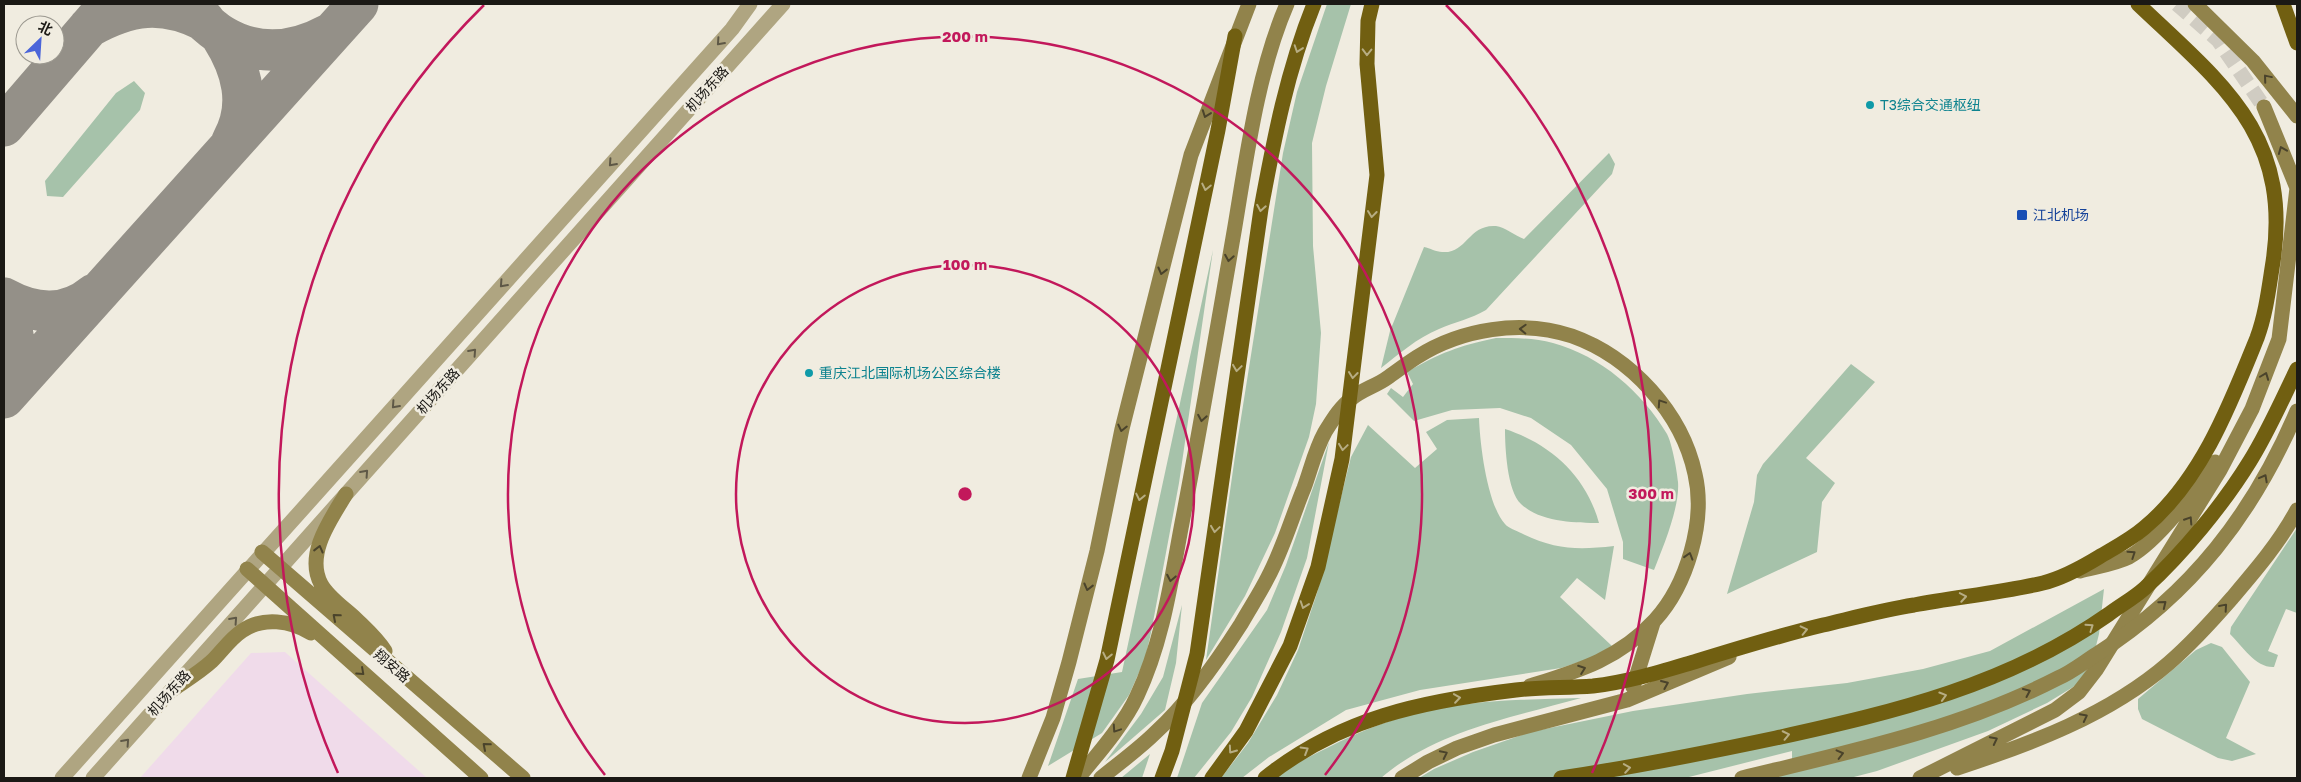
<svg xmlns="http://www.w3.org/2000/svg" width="2301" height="782" viewBox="0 0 2301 782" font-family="'Golos Text','Noto Sans SC',sans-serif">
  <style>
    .commercial { fill: #f0dbea }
    .green { fill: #a6c2aa }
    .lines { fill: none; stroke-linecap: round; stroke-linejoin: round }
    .taxiway { stroke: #949088; stroke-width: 41 }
    .secondary-tunnel { stroke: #d0ccc2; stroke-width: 15; stroke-dasharray: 15 8; stroke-linecap: butt }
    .tertiary { stroke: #afa581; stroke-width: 15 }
    .secondary { stroke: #91834b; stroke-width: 15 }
    .trunk { stroke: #715f11; stroke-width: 15 }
    .secondary-bridge { stroke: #91834b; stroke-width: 15 }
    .trunk-bridge { stroke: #715f11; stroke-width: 15 }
    .oneway { stroke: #5e5846 }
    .oneway2 { stroke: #b7ad83 }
    .oneway3 { stroke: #4a432b }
    .ring { fill: none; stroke: #c2185b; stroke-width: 2.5 }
    .culture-dot { fill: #0f9aa8; stroke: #f0ece0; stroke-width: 2 }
    .transit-dot { fill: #1a4fb4; stroke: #f0ece0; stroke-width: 2 }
    .labels { text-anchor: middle; stroke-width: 5; stroke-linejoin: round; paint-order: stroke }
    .street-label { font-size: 14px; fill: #1b1915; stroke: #f0ece0 }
    .culture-label { font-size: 14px; fill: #0d838f; stroke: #f0ece0; text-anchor: start }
    .transit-label { font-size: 14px; fill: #164399; stroke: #f0ece0; text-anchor: start }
    .centre { fill: #c2185b; stroke: #f0ece0; stroke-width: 2.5 }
    .ring-label { font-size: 15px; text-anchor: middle; font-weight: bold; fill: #c2185b; stroke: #f0ece0; stroke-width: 5; stroke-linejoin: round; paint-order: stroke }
  </style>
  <rect width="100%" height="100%" fill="#f0ece0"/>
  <path class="commercial" d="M 285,652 L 427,778 L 140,778 L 251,653 Z"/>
  <path class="green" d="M 1327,4 L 1351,4 L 1326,86 L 1312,143 L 1313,246 L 1321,333 L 1316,404 L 1309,437 L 1275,533 L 1245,596 L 1206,660 L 1235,456 L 1283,153 L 1297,92 Z
    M 134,81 L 145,93 L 140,110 L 63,197 L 47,196 L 45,181 L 116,93 Z
    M 1609,153 L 1615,164 L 1612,174 L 1486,310 C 1471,319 1455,322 1439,329 C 1417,338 1399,354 1381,368 L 1390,331 L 1424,247 C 1430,248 1436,252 1442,252 C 1467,254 1468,224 1496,226 C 1505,227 1515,236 1524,239 Z
    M 1213,250 L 1179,483 L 1151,633 L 1145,659 L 1129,695 L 1102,733 L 1048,766 L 1078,679 L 1122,672 Z
    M 1496,338 C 1515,338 1535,338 1553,343 C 1601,356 1642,392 1667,434 C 1672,443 1677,471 1678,482 C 1680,507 1663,547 1654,570 L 1623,559 L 1623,542 L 1607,489 L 1571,445 L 1531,418 L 1500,408 L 1452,410 L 1414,421 L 1387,394 L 1391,388 L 1403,397 L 1413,384 L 1407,372 C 1440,353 1458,346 1496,338 Z
    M 1851,364 L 1875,382 L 1806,458 L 1835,483 L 1822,502 L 1817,552 L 1727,594 L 1754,502 L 1757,475 L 1763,464 Z
    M 1479,418 C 1480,444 1487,504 1505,524 C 1508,528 1517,531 1521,533 C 1555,550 1578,550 1614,546 L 1605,600 L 1577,578 L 1560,597 L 1612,646 L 1591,658 L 1561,668 L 1420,690 L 1346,710 L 1269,757 L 1242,778 L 1221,778 L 1248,743 L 1277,695 L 1298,650 L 1317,593 L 1351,457 L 1368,425 L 1415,468 L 1437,449 L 1426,432 L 1447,420 Z
    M 1505,429 C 1551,444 1586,476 1599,523 C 1575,523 1540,522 1521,504 C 1507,491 1505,447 1505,429 Z
    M 1329,442 L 1307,558 L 1281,632 L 1252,697 L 1231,732 L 1194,778 L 1177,778 L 1202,703 L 1267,610 L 1286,565 Z
    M 2297,528 L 2297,613 L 2286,609 L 2268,651 L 2278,655 L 2274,667 C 2256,668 2243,647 2230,634 L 2231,627 Z
    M 2104,589 L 2099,634 L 2092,662 L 2078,684 L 2047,703 L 1988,731 L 1877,771 L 1850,778 L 1766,778 L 1792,772 L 1792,751 L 1685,778 L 1419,778 L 1434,769 L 1473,752 L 1530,732 L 1633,711 L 1747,694 L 1847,683 L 1923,669 L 1990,651 Z
    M 1182,605 L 1176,663 L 1165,710 L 1105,762 L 1141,714 L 1163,677 Z
    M 2211,643 L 2222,647 L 2250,682 L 2226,738 L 2256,754 L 2232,761 L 2218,758 L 2142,719 L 2138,709 L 2138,699 L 2196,650 Z
    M 1581,698 C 1514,717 1435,731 1381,778 L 1274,778 C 1290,766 1309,757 1327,748 C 1364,729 1403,714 1445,707 C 1489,700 1536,699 1581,698 Z
    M 1150,754 L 1142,778 L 1121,778 Z"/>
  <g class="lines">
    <path class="taxiway" d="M 185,4 C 197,14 209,28 223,36 C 258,57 294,53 329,34
      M 89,27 C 130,4 162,0 205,21
      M 221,36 C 242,69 252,105 232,141
      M 4,126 L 109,4
      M 4,298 C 35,315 66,317 94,294
      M 4,308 C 19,337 17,368 4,397
      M 4,398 L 358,4"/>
    <path class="secondary-tunnel" d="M 2177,4 L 2218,40 L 2264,107"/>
    <path class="tertiary" d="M 62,778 L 732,29 L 750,4
      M 93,778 L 783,4"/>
    <path class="secondary" d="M 2195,4 L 2253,61 L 2297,116
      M 346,494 C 331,519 305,554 321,584 C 328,597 343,607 354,617 C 365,628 377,638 385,651
      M 262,552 L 523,778
      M 247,569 L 481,778
      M 2080,571 C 2095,567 2115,564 2129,557 C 2158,541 2196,490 2215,462
      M 1633,687 L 1653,623
      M 172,690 C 185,681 200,672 212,661 C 222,651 231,638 242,631 C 263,616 291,621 311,633
      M 1957,768 C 2031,744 2109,715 2169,663 C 2192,643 2212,621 2232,598 C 2255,571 2280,542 2297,510
      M 1029,778 L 1053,718 L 1069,662 L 1097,551 L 1122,429 L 1191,155 L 1249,4
      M 1078,778 C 1097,755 1125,723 1137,696 C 1163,641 1171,581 1182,523 C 1201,424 1218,325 1235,226 C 1247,154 1258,71 1287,4
      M 1101,778 C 1119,763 1139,749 1156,732 C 1188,703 1218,660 1241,624 C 1250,608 1260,593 1268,577 C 1283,549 1292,517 1304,488 C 1311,469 1315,450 1325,432 C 1332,421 1340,407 1351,399 C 1361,390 1376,386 1387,378 C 1397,371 1406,364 1417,357 C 1461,329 1521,319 1572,336 C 1631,357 1682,413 1695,474 C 1706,521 1687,585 1655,620 C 1619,659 1578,671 1530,686
      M 1402,778 L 1428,762 L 1457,748 L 1494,735 L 1627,700 L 1729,657
      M 1920,778 L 2055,710 L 2079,692 L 2096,670 L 2220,470 L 2252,409 L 2279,339 L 2297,188 L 2264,107"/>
    <path class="trunk" d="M 2283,4 L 2297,43
      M 1073,778 L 1107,660 L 1218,130 L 1235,36
      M 1212,778 L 1246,731 L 1290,646 L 1318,567 L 1342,459 L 1377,175 L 1367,64 L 1368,21 L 1372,4
      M 1265,778 C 1340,718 1422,701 1516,690 C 1541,687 1567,688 1593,686 C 1629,682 1663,671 1697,661 C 1739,648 1781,635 1823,625 C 1853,618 1883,610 1914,605 C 1956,597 2001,593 2043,583 C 2063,578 2081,568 2099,557 C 2114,548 2130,540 2144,528 C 2201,481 2230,405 2257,338 C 2266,314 2269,287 2273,262 C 2292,134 2221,83 2138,4"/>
    <path class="secondary-bridge" d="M 1742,778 C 1849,752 1959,729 2058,678 C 2072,672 2084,662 2097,654 C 2192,593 2253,514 2297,411"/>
    <path class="trunk-bridge" d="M 1162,778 L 1172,751 L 1197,654 L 1261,209 C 1274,139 1287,71 1314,4
      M 1561,778 C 1634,767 1705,753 1776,738 C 1895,712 2008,685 2109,614 C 2121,605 2134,598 2145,588 C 2183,553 2223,505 2250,461 C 2268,432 2282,400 2297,369"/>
  </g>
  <defs><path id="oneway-chevron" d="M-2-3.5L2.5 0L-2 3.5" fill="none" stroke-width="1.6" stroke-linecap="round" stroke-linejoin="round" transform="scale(1.25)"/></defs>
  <g class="oneway">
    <use href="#oneway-chevron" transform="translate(720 42) rotate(132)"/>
    <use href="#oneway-chevron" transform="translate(612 163) rotate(132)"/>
    <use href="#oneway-chevron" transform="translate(503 284) rotate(132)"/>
    <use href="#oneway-chevron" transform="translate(473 352) rotate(-48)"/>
    <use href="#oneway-chevron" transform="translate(395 405) rotate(132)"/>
    <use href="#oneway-chevron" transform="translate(365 473) rotate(-48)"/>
    <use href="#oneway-chevron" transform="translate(234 620) rotate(-48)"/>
    <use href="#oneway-chevron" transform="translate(126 742) rotate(-48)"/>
  </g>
  <g class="oneway2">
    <use href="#oneway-chevron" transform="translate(1298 49) rotate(109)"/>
    <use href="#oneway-chevron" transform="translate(1367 52) rotate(91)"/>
    <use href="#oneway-chevron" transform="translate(1206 187) rotate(102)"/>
    <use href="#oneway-chevron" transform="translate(1261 208) rotate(100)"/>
    <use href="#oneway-chevron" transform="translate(1372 214) rotate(97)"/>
    <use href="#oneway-chevron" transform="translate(1237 368) rotate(98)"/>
    <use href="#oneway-chevron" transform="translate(1353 375) rotate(97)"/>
    <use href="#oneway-chevron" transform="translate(1343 447) rotate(98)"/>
    <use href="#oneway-chevron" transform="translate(1140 497) rotate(102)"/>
    <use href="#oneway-chevron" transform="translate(1215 529) rotate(98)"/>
    <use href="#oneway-chevron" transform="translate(1963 597) rotate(-10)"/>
    <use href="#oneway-chevron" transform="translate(1304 605) rotate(109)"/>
    <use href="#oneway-chevron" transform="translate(2090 627) rotate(-35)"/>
    <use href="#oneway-chevron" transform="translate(1804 630) rotate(-13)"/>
    <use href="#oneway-chevron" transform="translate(1107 656) rotate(102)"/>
    <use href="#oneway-chevron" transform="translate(1943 696) rotate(-17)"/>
    <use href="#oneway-chevron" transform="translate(1457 698) rotate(-8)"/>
    <use href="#oneway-chevron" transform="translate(1786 735) rotate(-12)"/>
    <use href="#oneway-chevron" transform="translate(1232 750) rotate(125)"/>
    <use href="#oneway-chevron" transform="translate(1305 750) rotate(-31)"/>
    <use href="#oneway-chevron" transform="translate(1627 768) rotate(-9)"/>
  </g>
  <g class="oneway3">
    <use href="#oneway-chevron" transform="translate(2267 78) rotate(-130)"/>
    <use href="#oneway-chevron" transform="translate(1206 114) rotate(110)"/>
    <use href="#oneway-chevron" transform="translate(2282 150) rotate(-112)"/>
    <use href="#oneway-chevron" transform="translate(1229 258) rotate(100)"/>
    <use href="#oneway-chevron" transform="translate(1162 271) rotate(104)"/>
    <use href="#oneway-chevron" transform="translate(1523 329) rotate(-178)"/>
    <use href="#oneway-chevron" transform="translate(2265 376) rotate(-69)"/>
    <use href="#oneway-chevron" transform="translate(1661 403) rotate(-124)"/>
    <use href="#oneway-chevron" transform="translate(1202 418) rotate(100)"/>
    <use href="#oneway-chevron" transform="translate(1122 428) rotate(103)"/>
    <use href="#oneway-chevron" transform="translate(2264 478) rotate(-62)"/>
    <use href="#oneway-chevron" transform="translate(2189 520) rotate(-57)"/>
    <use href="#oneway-chevron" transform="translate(319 549) rotate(-76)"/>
    <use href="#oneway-chevron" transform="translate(2132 554) rotate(-34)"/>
    <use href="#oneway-chevron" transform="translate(1689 556) rotate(-73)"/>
    <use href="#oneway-chevron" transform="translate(1171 578) rotate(101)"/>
    <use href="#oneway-chevron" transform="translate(1088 587) rotate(104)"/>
    <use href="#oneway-chevron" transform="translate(2163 604) rotate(-39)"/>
    <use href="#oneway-chevron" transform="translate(2224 607) rotate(-49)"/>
    <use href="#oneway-chevron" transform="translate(336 617) rotate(-139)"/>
    <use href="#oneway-chevron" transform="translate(1582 669) rotate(-20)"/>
    <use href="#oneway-chevron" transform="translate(361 672) rotate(42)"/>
    <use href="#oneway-chevron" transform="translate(1665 684) rotate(-23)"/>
    <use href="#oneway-chevron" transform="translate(2027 692) rotate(-24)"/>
    <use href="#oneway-chevron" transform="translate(2084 717) rotate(-27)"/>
    <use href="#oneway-chevron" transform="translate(1116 729) rotate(124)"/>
    <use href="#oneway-chevron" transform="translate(1994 740) rotate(-27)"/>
    <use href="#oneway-chevron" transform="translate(486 746) rotate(-139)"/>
    <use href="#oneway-chevron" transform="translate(1444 754) rotate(-26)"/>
    <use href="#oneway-chevron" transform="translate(1840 754) rotate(-14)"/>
  </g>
  <g class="ring">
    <circle cx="965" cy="494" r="229"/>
    <path d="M605 775A457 457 0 1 1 1325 775"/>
    <path d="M338 773A686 686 0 0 1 484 5M1446 5A686 686 0 0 1 1592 773"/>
  </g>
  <g class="culture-dot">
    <circle cx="1870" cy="105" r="5"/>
    <circle cx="809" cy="373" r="5"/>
  </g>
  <rect class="transit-dot" x="2016" y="209" width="12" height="12" rx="2.5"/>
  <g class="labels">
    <g class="street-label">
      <text transform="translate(707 89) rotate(-48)" y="5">机场东路</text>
      <text transform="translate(438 391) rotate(-48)" y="5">机场东路</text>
      <text transform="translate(392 666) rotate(41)" y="5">翔安路</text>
      <text transform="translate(169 693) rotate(-48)" y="5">机场东路</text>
    </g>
    <g class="culture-label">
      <text x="1880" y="110">T3综合交通枢纽</text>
      <text x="819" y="378">重庆江北国际机场公区综合楼</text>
    </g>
    <g class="transit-label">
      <text x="2033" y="220">江北机场</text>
    </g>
  </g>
  <circle cx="965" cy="494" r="8" class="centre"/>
  <g class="ring-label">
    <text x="965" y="42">200 m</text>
    <text x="965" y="270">100 m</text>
    <text x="1651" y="499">300 m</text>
  </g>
  <rect width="2301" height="782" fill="none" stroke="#1b1915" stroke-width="10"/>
  <g transform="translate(40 40) rotate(25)"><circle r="24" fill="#f0ece0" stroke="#9b988f"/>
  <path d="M0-4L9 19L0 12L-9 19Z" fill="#4b65d9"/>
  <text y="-8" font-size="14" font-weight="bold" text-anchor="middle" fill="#1b1915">北</text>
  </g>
</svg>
